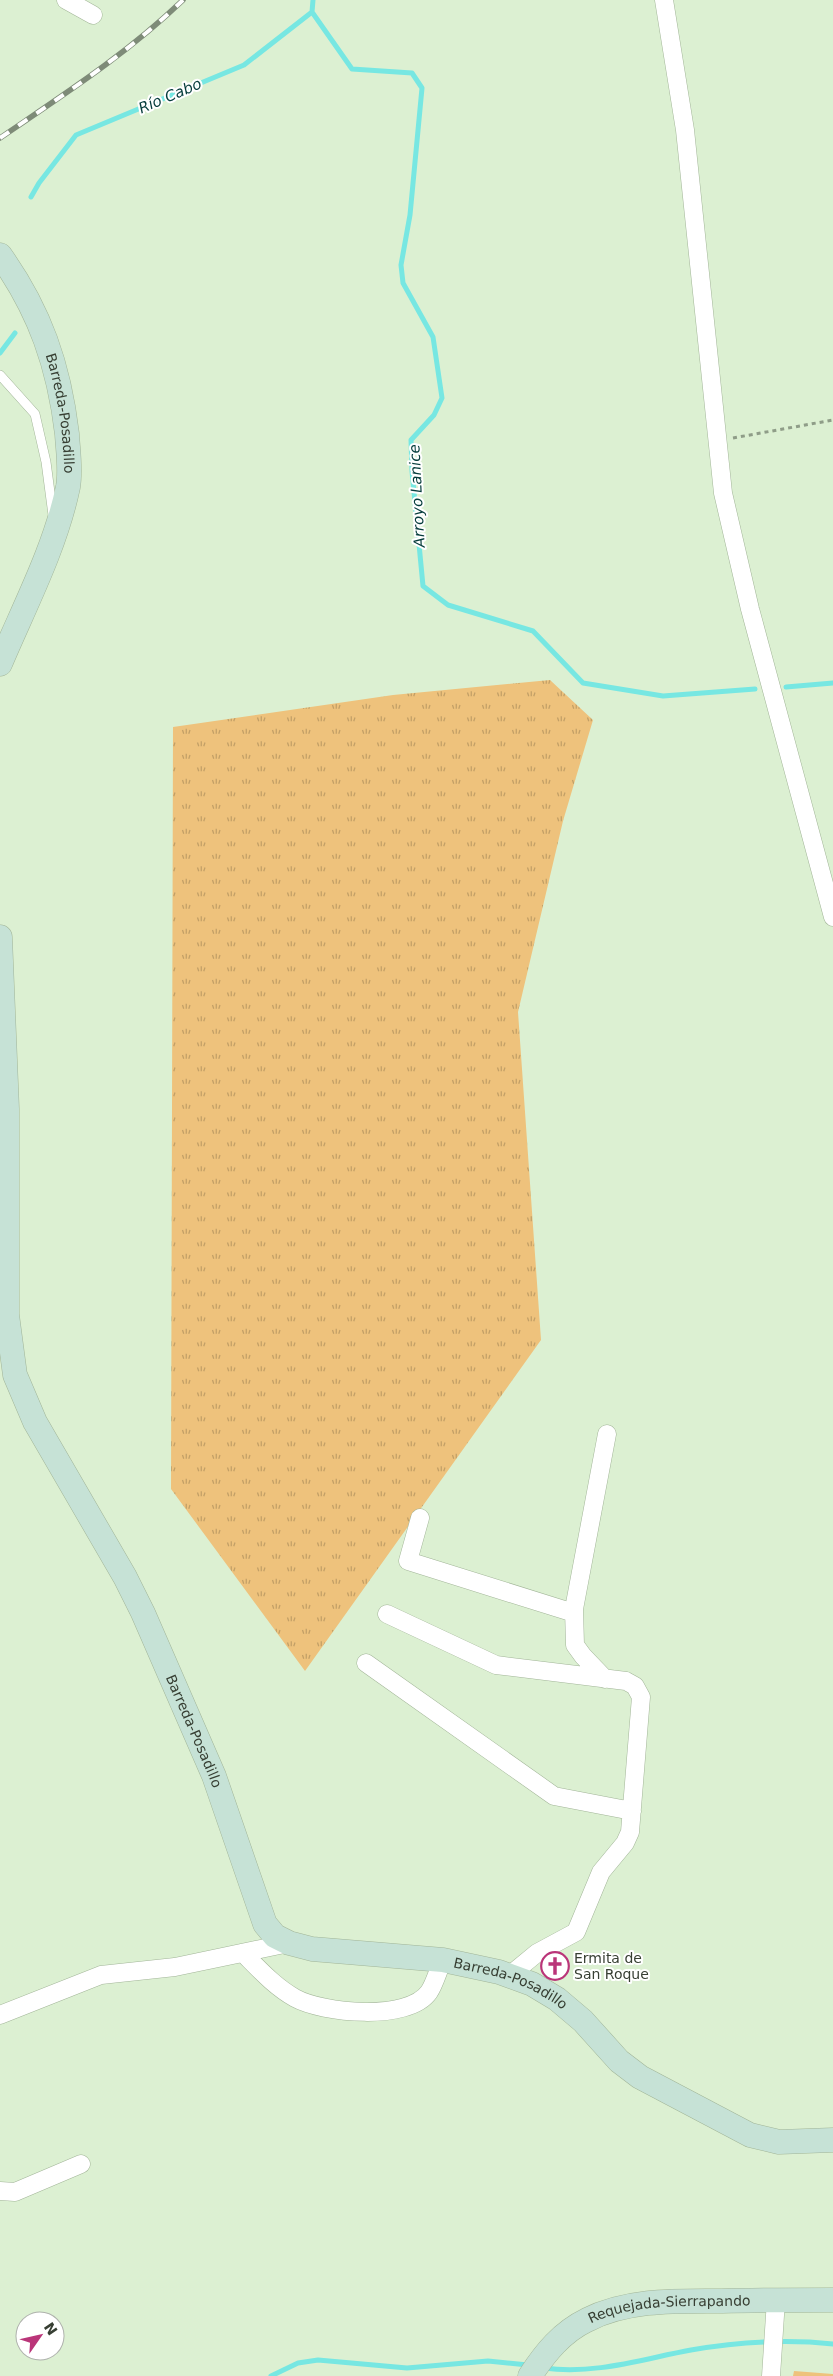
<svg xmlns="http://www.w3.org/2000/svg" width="833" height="2376" viewBox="0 0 833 2376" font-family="'DejaVu Sans',sans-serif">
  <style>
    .grass { fill: url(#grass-tufts) }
    .pitch { fill: #eec27c }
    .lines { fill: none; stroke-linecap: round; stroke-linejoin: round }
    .stream { stroke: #77e7e2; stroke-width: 5 }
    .lane-casing { stroke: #a2b598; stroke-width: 10 }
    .street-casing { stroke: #a2b598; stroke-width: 19 }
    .secondary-casing { stroke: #a2b598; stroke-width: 25 }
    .path { stroke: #8f9d88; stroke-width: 3; stroke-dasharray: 4 4; stroke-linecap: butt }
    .lane { stroke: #fff; stroke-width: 9 }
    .street { stroke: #fff; stroke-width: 18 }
    .secondary { stroke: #c6e2d6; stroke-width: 24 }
    .rail-casing { stroke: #7e8b78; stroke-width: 5.5 }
    .rail { stroke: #fff; stroke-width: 4; stroke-dasharray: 11; stroke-linecap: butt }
    .labels { text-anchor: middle; stroke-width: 4; stroke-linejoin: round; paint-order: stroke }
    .street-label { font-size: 14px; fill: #373f33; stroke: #fff }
    .poi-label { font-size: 14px; fill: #373f33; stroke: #fff; text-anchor: start }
    .water-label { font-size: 15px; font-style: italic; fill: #063d3c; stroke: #fff }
  </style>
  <defs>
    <pattern id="grass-tufts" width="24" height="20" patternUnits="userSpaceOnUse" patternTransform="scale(1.25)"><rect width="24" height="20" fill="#eec27c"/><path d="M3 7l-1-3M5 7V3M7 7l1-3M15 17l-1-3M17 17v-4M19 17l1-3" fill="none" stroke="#c29f66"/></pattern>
  </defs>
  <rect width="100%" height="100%" fill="#dcf0d2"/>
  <path class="grass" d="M 550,680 L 593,720 L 563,821 L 518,1012 L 541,1340 L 305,1671 L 171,1489 L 173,727 L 393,695 Z"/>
  <path class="pitch" d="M 794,2371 L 833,2374 L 833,2376 L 793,2376 Z"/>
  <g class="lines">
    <path class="stream" d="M 312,12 L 352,69 L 412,73 L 422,88 L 410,215 L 401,265 L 403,283 L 433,337 L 442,398 L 434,415 L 411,440 L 412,471 L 423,586 L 448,605 L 533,631 L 583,683 L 663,696 L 755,689
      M 312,12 L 313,0
      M 31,197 L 39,183 L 76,135 L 244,65 L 312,12
      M 0,353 L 15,333
      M 786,687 L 833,683
      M 544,2368 C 595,2375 642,2359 691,2350 C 738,2342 786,2339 833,2344
      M 271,2376 L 298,2363 L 318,2360 L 407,2368 L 488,2361 L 528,2365"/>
    <defs>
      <path id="lane" d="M 0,375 L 35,414 L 46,462 L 53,515"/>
      <path id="street" d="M 66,0 L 93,15
        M 664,0 L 685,130 L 723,493 L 750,609 L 833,917
        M 420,1518 L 408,1561 L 574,1613
        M 387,1614 L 496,1665 L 626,1681 L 635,1686 L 641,1697 L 630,1832 L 625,1843 L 601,1872 L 576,1932 L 537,1953 L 509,1976
        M 366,1663 L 554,1796 L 632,1811
        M 605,1679 L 583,1656 L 575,1645 L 574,1609 L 607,1434
        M 243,1953 C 259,1969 274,1986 295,1998 C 322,2013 408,2022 429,1992 C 435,1983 438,1970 443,1960
        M 0,2015 L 101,1975 L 175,1967 L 289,1943
        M 0,2191 L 15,2192 L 81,2164
        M 771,2376 L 776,2300"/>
      <g id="secondary">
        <path id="s1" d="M 0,255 C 40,311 59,366 67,434 C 68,451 71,470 68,487 C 55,549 24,607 0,664"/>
        <path id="s2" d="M 0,937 L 7,1109 L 7,1315 L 15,1375 L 35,1422 L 125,1577 L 143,1613 L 214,1776 L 265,1924 L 275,1936 L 289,1943 L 312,1949 L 443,1960 L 499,1972 L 532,1984 L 557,1999 L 583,2021 L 619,2061 L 640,2077 L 750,2135 L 779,2142 L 833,2140"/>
        <path id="s3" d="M 530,2376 C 545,2353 562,2332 587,2320 C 628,2299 677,2301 722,2301 C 759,2300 796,2300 833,2300"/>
      </g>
    </defs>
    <use href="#lane" class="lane-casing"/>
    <use href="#street" class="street-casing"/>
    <use href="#secondary" class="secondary-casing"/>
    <path class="path" d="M 733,438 L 833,420"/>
    <use href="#lane" class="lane"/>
    <use href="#street" class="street"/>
    <use href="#secondary" class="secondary"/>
    <defs>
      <path id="rail" d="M 0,138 C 63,95 127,54 183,0"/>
    </defs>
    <use href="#rail" class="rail-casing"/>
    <use href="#rail" class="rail"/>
  </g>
  <defs>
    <symbol id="church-ring" viewBox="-11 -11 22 22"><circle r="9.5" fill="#fff" stroke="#ba3579" stroke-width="1.5"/><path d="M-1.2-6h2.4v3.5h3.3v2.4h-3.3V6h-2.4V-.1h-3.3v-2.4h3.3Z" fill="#ba3579"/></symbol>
  </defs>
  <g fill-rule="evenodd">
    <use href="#church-ring" x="539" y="1950" width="32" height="32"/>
  </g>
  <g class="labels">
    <g class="street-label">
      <text dy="5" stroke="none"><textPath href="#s1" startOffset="172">Barreda-Posadillo</textPath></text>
      <text dy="5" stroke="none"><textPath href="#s2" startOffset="838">Barreda-Posadillo</textPath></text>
      <text dy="5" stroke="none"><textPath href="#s2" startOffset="1302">Barreda-Posadillo</textPath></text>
      <text dy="5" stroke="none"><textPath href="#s3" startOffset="165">Requejada-Sierrapando</textPath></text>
    </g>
    <g class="poi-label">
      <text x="574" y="1963">Ermita de<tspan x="574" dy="16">San Roque</tspan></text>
    </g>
    <g class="water-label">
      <text transform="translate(170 96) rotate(-23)" y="5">Río Cabo</text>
      <text transform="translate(417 496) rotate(-93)" y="5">Arroyo Lanice</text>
    </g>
  </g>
  <g transform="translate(40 2336) rotate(56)"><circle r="24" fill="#ffffff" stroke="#afb2ad"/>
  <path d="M0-4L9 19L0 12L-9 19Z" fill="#ba3579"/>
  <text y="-8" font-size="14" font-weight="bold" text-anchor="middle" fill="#373f33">N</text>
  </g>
</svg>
